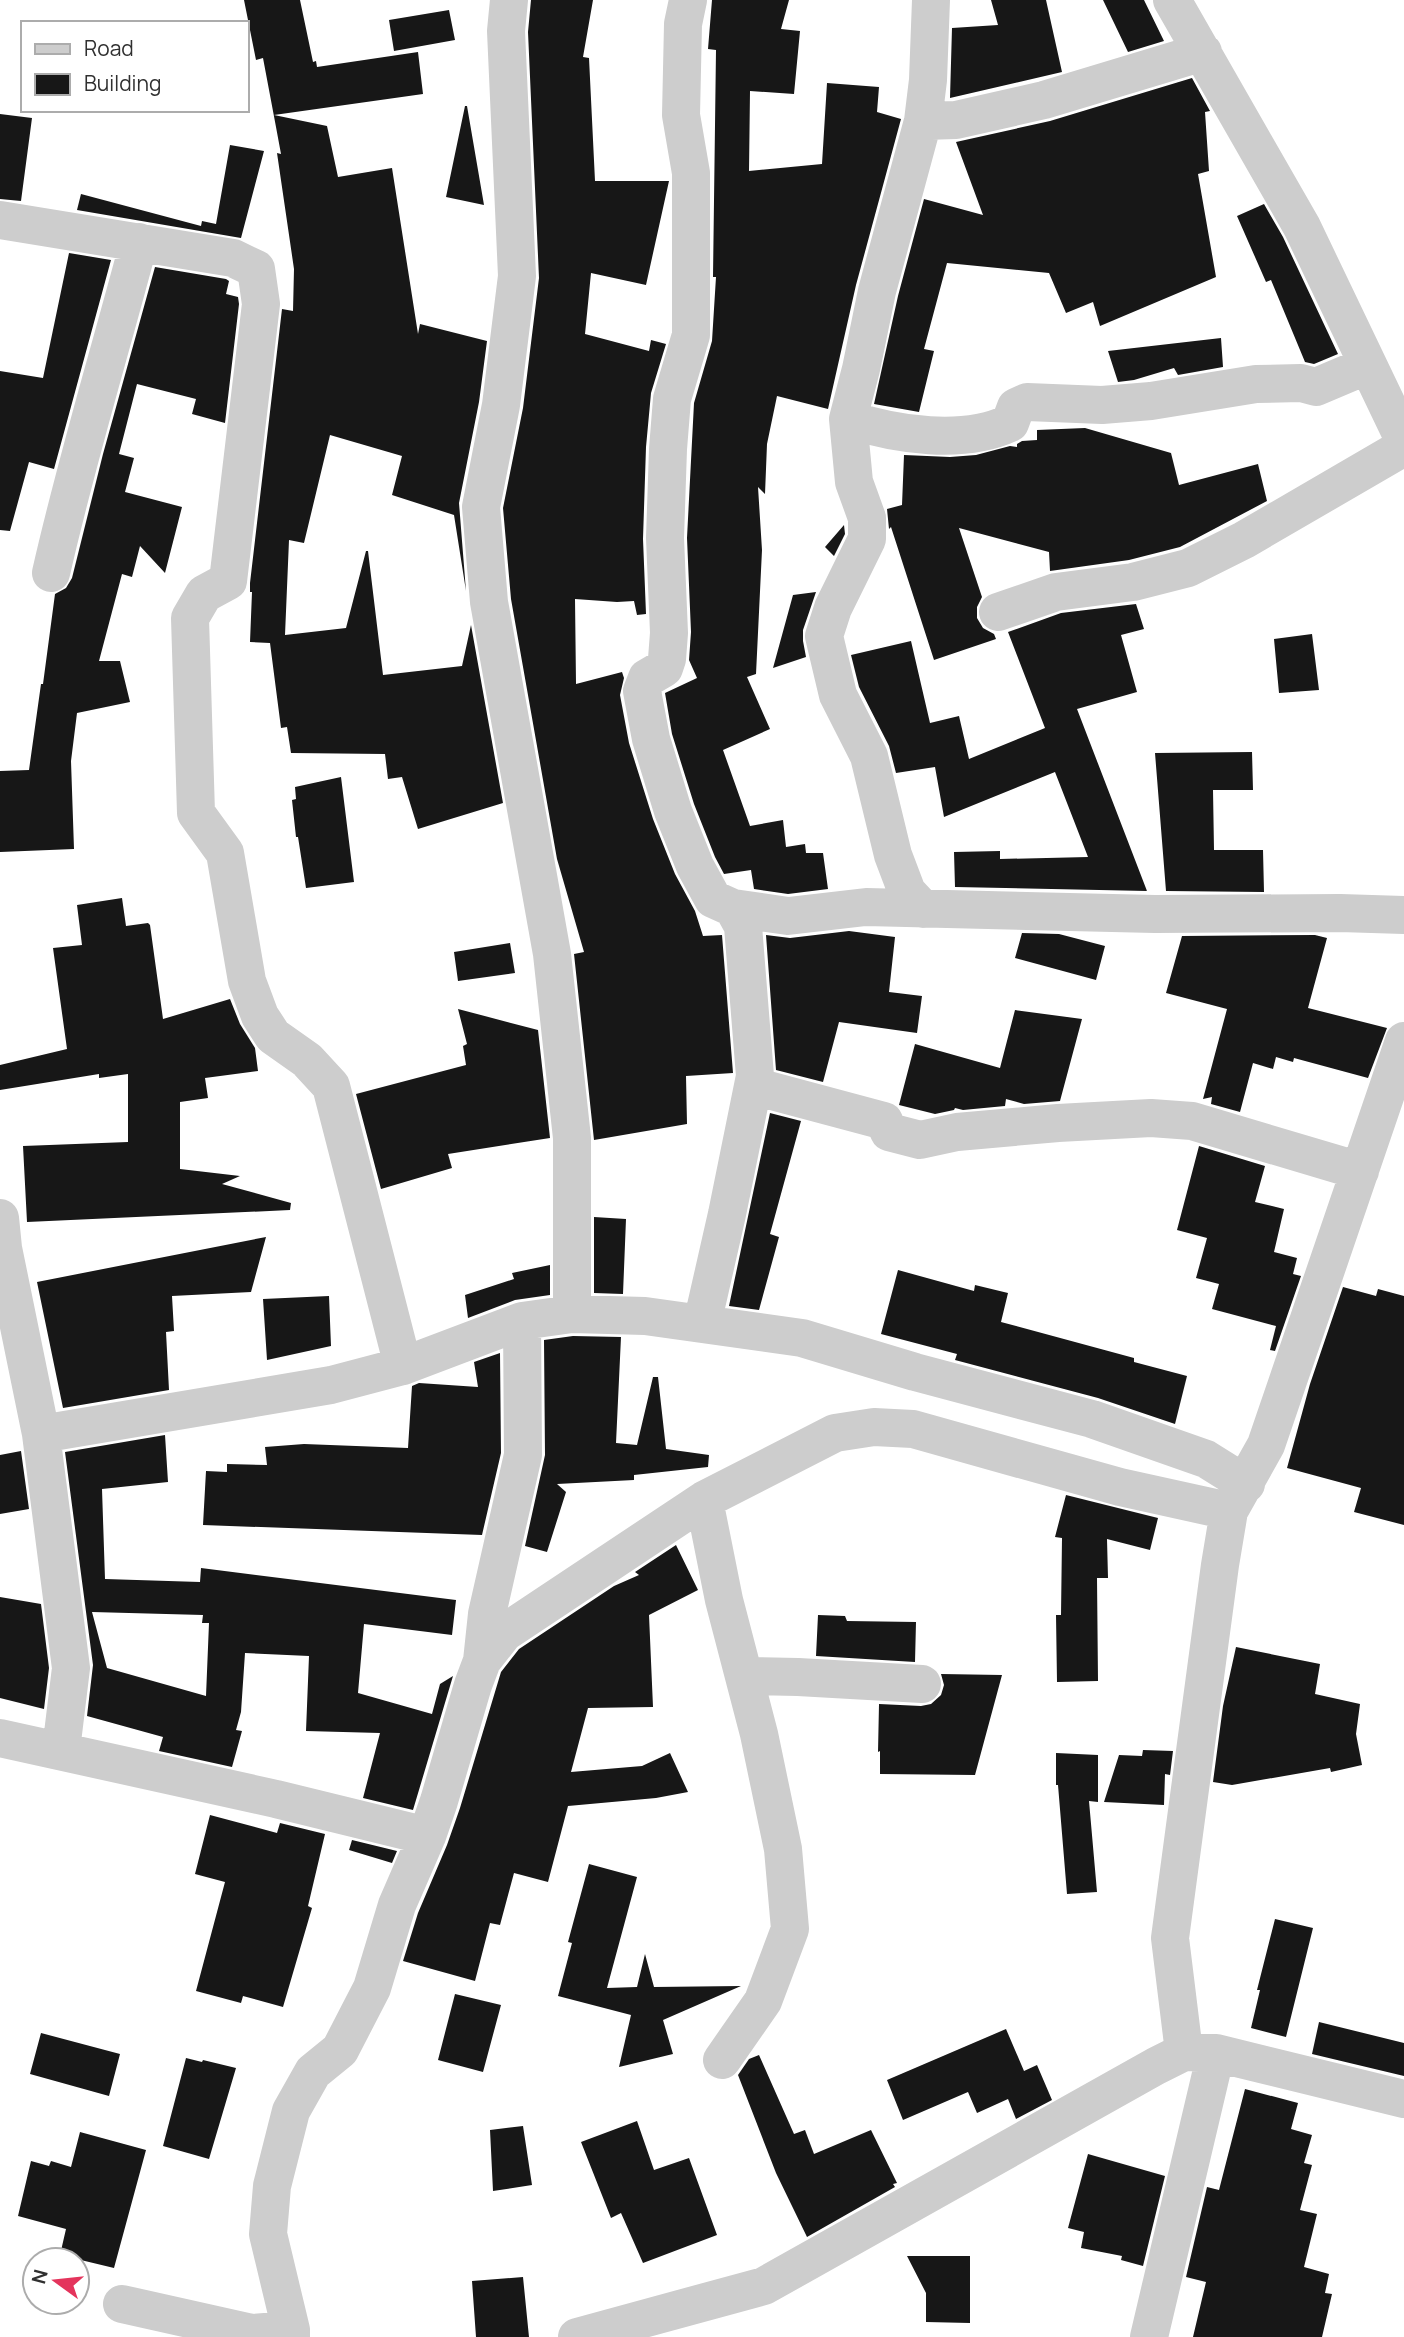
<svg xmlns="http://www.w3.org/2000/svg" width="1404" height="2337" viewBox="0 0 1404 2337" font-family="Manrope,sans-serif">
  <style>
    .building { fill: #171717; fill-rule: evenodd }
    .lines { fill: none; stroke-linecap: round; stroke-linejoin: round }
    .minor { stroke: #cdcdcd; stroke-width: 38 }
  </style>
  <rect width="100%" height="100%" fill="#fff"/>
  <path class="building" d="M 244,0 L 300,0 L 313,62 L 316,61 L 317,67 L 418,52 L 423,94 L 274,115 L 327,126 L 338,177 L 392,168 L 418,334 L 420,324 L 487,341 L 479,402 L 459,503 L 466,591 L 454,515 L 392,495 L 402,456 L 330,435 L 304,543 L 289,540 L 285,635 L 346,628 L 366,551 L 368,551 L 383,675 L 462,666 L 471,625 L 503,803 L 418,829 L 402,777 L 388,779 L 385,754 L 291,753 L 287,727 L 281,728 L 270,643 L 250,642 L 252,592 L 250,592 L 250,583 L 282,309 L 293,311 L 294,269 L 277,153 L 281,154 L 276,127 L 263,58 L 256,60 Z
    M 531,0 L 593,0 L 583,57 L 589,58 L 595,181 L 669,181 L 646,285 L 591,273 L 585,334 L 649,351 L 651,340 L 666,344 L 651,393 L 646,447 L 643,539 L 646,614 L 637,615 L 634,601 L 617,602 L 575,599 L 576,684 L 622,672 L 624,678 L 620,695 L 629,743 L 653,819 L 675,874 L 695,911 L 703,936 L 722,935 L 733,1073 L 686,1076 L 687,1124 L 594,1140 L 574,954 L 584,952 L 557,859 L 511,599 L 503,508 L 523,408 L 539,278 L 528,32 Z
    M 712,0 L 789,0 L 781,29 L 800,31 L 794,94 L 750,91 L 749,171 L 822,164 L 827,83 L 879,87 L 877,112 L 901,119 L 856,285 L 828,409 L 777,396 L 767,444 L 765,494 L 758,487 L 762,550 L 756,674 L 747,677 L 770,729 L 723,750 L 750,826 L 783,820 L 786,847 L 805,844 L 806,853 L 823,853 L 828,889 L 788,894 L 754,889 L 751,870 L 724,874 L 715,857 L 694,804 L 672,734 L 665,693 L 697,678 L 689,660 L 691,632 L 687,538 L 694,403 L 712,341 L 716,277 L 713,277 L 716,50 L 708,49 Z
    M 991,0 L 1046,0 L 1062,72 L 950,98 L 952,28 L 998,25 Z
    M 1103,0 L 1144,0 L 1164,41 L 1128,52 Z
    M 449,10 L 455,40 L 394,51 L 389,20 Z
    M 1192,78 L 1210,111 L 1205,112 L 1209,171 L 1198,174 L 1216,277 L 1100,326 L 1093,302 L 1066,313 L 1049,273 L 947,263 L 924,349 L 934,351 L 919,412 L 874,404 L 898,296 L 924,199 L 983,215 L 956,142 L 1050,121 Z
    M 465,106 L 467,106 L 484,205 L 446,197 Z
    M 0,114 L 32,118 L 21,201 L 0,199 Z
    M 230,145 L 264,151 L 241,238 L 77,210 L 81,194 L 201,226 L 202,221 L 216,224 Z
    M 1264,204 L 1283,237 L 1338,354 L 1314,364 L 1305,362 L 1271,280 L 1266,282 L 1237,216 Z
    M 69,253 L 111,260 L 54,469 L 29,462 L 10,531 L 0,530 L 0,371 L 43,378 Z
    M 155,267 L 226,279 L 229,281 L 226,294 L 238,297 L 239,304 L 225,423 L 192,414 L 196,399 L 137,384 L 119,454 L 134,458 L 125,492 L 182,507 L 165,573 L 140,546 L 132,577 L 122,574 L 99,661 L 120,661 L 130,702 L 77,713 L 71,761 L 74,849 L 0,852 L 0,771 L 29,770 L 41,684 L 43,684 L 55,594 L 66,588 L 72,578 L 103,454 Z
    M 1221,338 L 1223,367 L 1178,375 L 1174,368 L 1134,380 L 1118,382 L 1108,351 Z
    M 1085,428 L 1171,453 L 1179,485 L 1258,464 L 1267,501 L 1180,547 L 1129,560 L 1050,571 L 1049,552 L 959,528 L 982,597 L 977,607 L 977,618 L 983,628 L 994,634 L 996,639 L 934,660 L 891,527 L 889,529 L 887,509 L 902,505 L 904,455 L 950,457 L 976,455 L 1010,446 L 1017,447 L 1017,444 L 1022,441 L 1037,440 L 1037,430 Z
    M 844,525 L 845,534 L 834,556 L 825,547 Z
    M 816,592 L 803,630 L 803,641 L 806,657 L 773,668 L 793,595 Z
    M 1136,604 L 1144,629 L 1121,635 L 1137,692 L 1077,709 L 1147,891 L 955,887 L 954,852 L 1000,851 L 1000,859 L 1088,857 L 1055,772 L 944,817 L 935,767 L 896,773 L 889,746 L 859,687 L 851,655 L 911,641 L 930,723 L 959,716 L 969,759 L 1045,728 L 1008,632 L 1061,613 Z
    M 1312,634 L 1319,690 L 1279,693 L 1274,639 Z
    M 1252,752 L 1253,790 L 1213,790 L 1214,850 L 1263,850 L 1264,892 L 1166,891 L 1155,753 Z
    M 341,777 L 354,882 L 306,888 L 298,837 L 296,837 L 292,800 L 296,799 L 295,787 Z
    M 122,898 L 126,926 L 148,923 L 150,925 L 163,1019 L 230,999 L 240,1024 L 255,1048 L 258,1071 L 205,1078 L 208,1098 L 180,1102 L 180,1169 L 240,1176 L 222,1184 L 291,1203 L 290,1210 L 27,1222 L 23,1146 L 128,1142 L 128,1074 L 99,1078 L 99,1074 L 0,1090 L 0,1065 L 67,1049 L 53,948 L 82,945 L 77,905 Z
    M 849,931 L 895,937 L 889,992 L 922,996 L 917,1033 L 839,1022 L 823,1082 L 776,1070 L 766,935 L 790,938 Z
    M 1022,933 L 1059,934 L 1105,946 L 1096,980 L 1015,958 Z
    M 1315,935 L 1327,938 L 1308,1008 L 1387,1028 L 1368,1078 L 1294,1058 L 1293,1062 L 1276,1057 L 1273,1069 L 1253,1063 L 1240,1112 L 1211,1104 L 1212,1097 L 1203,1099 L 1227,1009 L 1166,993 L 1182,936 Z
    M 510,943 L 515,973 L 458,981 L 454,952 Z
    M 458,1009 L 538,1030 L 550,1138 L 448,1154 L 452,1168 L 381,1189 L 356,1094 L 466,1065 L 463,1046 L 467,1044 Z
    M 1015,1010 L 1082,1019 L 1060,1101 L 1024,1104 L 1006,1099 L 1005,1106 L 963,1110 L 955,1108 L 954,1110 L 935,1114 L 899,1105 L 915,1044 L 1000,1068 Z
    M 770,1113 L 801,1121 L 770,1234 L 779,1237 L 759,1310 L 729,1306 Z
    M 1199,1146 L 1265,1166 L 1255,1202 L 1284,1209 L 1274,1252 L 1297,1258 L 1293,1274 L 1301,1276 L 1275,1351 L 1270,1350 L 1276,1326 L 1212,1309 L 1219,1284 L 1196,1278 L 1207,1238 L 1177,1230 Z
    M 594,1217 L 626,1219 L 623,1294 L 594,1293 Z
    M 266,1237 L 251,1292 L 172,1296 L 174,1331 L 166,1332 L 169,1390 L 63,1408 L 37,1282 Z
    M 550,1265 L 550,1295 L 515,1300 L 468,1318 L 465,1295 L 514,1279 L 512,1273 Z
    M 898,1270 L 974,1291 L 975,1285 L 1008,1293 L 1001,1322 L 1134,1358 L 1134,1362 L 1187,1376 L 1175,1424 L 1098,1398 L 955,1360 L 957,1354 L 881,1334 Z
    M 1343,1287 L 1376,1296 L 1378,1289 L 1404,1296 L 1404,1525 L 1354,1512 L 1361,1488 L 1287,1468 L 1310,1384 Z
    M 329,1296 L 331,1346 L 267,1360 L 263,1299 Z
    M 573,1336 L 621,1337 L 616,1443 L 637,1445 L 653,1377 L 658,1377 L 666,1449 L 709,1455 L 708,1467 L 634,1475 L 634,1480 L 557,1484 L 566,1492 L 547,1552 L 525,1546 L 545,1455 L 544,1340 Z
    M 500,1353 L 501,1453 L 482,1535 L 203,1525 L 206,1471 L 227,1472 L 227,1464 L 267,1465 L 265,1447 L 304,1444 L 408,1448 L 412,1386 L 419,1383 L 478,1387 L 474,1362 Z
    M 165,1435 L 168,1482 L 102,1489 L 105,1579 L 200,1582 L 201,1568 L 456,1600 L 452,1635 L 364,1624 L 358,1693 L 432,1714 L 440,1684 L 453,1676 L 413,1810 L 363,1798 L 380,1733 L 306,1731 L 309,1656 L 245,1653 L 241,1712 L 236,1730 L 242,1731 L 232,1767 L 159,1751 L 163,1737 L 87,1716 L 93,1665 L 65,1452 ZM 92,1612 L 203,1615 L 202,1623 L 209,1623 L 206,1696 L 107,1668 Z
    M 21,1451 L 29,1509 L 0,1514 L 0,1455 Z
    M 1066,1495 L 1158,1518 L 1150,1550 L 1107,1539 L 1108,1578 L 1097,1578 L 1098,1681 L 1057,1682 L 1056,1615 L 1061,1615 L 1062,1538 L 1055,1537 Z
    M 676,1545 L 698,1590 L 649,1615 L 653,1707 L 588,1708 L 571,1772 L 642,1766 L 670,1753 L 688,1792 L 656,1798 L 568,1806 L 548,1882 L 514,1873 L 500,1925 L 490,1923 L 475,1981 L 403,1961 L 418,1913 L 447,1845 L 460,1808 L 501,1672 L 519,1649 L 614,1586 L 639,1575 L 635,1572 Z
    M 0,1597 L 41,1604 L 49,1668 L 44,1709 L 0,1698 Z
    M 818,1615 L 845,1616 L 847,1621 L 916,1622 L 915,1662 L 816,1656 Z
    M 1236,1647 L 1320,1664 L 1315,1694 L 1360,1704 L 1356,1734 L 1362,1765 L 1331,1772 L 1330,1768 L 1232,1785 L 1213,1782 L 1223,1706 Z
    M 941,1674 L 1002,1675 L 975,1775 L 880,1774 L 880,1751 L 878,1752 L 879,1704 L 921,1706 L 931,1704 L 941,1695 L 944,1685 Z
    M 1143,1750 L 1173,1751 L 1170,1775 L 1165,1774 L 1164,1805 L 1104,1802 L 1119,1755 L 1142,1756 Z
    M 1056,1753 L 1098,1755 L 1098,1802 L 1089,1801 L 1097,1892 L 1067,1894 L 1058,1785 L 1056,1785 Z
    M 210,1815 L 277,1833 L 280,1823 L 325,1834 L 308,1906 L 312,1908 L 283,2007 L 243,1996 L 241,2003 L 196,1991 L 225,1882 L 195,1874 Z
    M 352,1840 L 397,1851 L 392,1863 L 349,1850 Z
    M 589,1864 L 637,1877 L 607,1988 L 637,1987 L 645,1954 L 654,1987 L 741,1986 L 663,2020 L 673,2054 L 619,2067 L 631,2015 L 558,1996 L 572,1943 L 568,1942 Z
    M 1275,1919 L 1313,1928 L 1286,2037 L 1251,2028 L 1260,1990 L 1257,1990 Z
    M 455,1994 L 501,2005 L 483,2072 L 438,2060 Z
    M 1319,2022 L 1404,2043 L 1404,2076 L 1312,2054 Z
    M 1006,2029 L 1024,2071 L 1037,2065 L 1052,2100 L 1016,2119 L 1008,2099 L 977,2113 L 968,2092 L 903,2120 L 887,2080 Z
    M 41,2033 L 120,2054 L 109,2096 L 30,2074 Z
    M 759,2055 L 794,2134 L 805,2130 L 814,2154 L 871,2130 L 897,2183 L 893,2184 L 895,2187 L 807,2237 L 776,2173 L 738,2075 L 749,2059 Z
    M 186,2058 L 202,2062 L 203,2060 L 236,2068 L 209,2159 L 163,2146 Z
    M 1245,2089 L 1298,2103 L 1291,2129 L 1312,2135 L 1304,2163 L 1312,2165 L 1300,2210 L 1317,2214 L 1304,2267 L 1329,2274 L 1325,2293 L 1332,2294 L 1322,2337 L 1193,2337 L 1206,2282 L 1186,2277 L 1207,2187 L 1219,2190 Z
    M 637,2121 L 654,2170 L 689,2158 L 717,2235 L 643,2263 L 621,2213 L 611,2218 L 581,2142 Z
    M 523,2126 L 532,2185 L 493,2191 L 490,2130 Z
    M 80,2132 L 146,2150 L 114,2268 L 60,2255 L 66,2229 L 18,2216 L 31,2161 L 49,2166 L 51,2161 L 71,2167 Z
    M 1088,2154 L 1165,2176 L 1143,2266 L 1121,2260 L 1122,2256 L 1081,2248 L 1084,2232 L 1068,2228 Z
    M 907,2256 L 970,2256 L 970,2323 L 926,2322 L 926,2293 Z
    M 523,2277 L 529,2337 L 476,2337 L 472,2281 Z"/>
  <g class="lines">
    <path class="minor" d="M 509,0 L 506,31 L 517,276 L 501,405 L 481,507 L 489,602 L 552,954 L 572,1138 L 572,1314
      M 688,0 L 683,24 L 681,115 L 691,173 L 691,335 L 672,399 L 668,449 L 665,538 L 669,633 L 667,659 L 664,668 L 647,678 L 642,691 L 651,739 L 673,811 L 695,866 L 713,899 L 733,908 L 788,916 L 866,907 L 1155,914 L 1340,913 L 1404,915
      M 1172,0 L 1302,227 L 1404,440
      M 923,121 L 956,120 L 1044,100 L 1203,52
      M 0,220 L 233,258 L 256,269 L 261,304 L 228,581 L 204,594 L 190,618 L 196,813 L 225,853 L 247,981 L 260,1016 L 273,1036 L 307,1060 L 331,1086 L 403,1366
      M 848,419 C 896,435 963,445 1010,423 L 1016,407 L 1027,402 L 1102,405 L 1151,401 L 1256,384 L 1301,383 L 1316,387 L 1368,365
      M 51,573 C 76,462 110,352 139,242
      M 998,612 L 1056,592 L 1133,582 L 1188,568 L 1244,540 L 1404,447
      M 923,909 L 907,892 L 893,855 L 869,756 L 838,695 L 824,636 L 833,608 L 867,539 L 867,518 L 854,482 L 848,419 L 861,369 L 877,291 L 923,121 L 928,80 L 931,0
      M 753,1086 L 884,1121 L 889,1132 L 920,1140 L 957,1132 L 1058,1123 L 1151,1118 L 1192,1121 L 1360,1171
      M 0,1218 L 3,1248 L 41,1434 L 71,1668 L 61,1750
      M 702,1324 L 727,1214 L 755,1076 L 743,926 L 733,908
      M 41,1434 L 331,1385 L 403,1366 L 522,1321 L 572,1314 L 645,1316 L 802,1338 L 915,1372 L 1092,1419 L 1206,1459 L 1246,1484
      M 704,1500 L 724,1600 L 759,1734 L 783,1849 L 790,1929 L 763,2001 L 722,2060
      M 482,1661 L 487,1614 L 523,1455 L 522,1321
      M 744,1676 L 798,1677 L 922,1684
      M 0,1738 L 276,1799 L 427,1836
      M 1184,2052 L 1170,1938 L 1220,1565 L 1229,1511 L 1266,1445 L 1404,1041
      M 122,2304 L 252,2333 L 291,2330
      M 291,2337 L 291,2330 L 268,2234 L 272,2186 L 291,2111 L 313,2072 L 340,2050 L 372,1988 L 397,1905 L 427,1836 L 439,1801 L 473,1685 L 482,1661 L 504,1633 L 704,1500 L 835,1433 L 874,1427 L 913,1429 L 1120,1487 L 1229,1511
      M 577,2337 L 764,2286 L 1156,2066 L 1184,2052 L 1216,2053 L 1404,2099
      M 1149,2337 L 1216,2053"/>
  </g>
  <rect x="21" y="21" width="228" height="91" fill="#ffffff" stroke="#acacac" stroke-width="2"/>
  <rect x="35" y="44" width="35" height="10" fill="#cdcdcd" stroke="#acacac" stroke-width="2"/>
  <text x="84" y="56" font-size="21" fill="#303030">Road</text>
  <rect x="35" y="74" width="35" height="21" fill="#171717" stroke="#acacac" stroke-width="2"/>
  <text x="84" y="91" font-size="21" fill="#303030">Building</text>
  <g transform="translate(56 2281) rotate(285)"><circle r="33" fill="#ffffff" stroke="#acacac" stroke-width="2"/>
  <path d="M0-5L12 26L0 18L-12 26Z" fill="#e4345c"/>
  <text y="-10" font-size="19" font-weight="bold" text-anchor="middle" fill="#303030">N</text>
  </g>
</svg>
